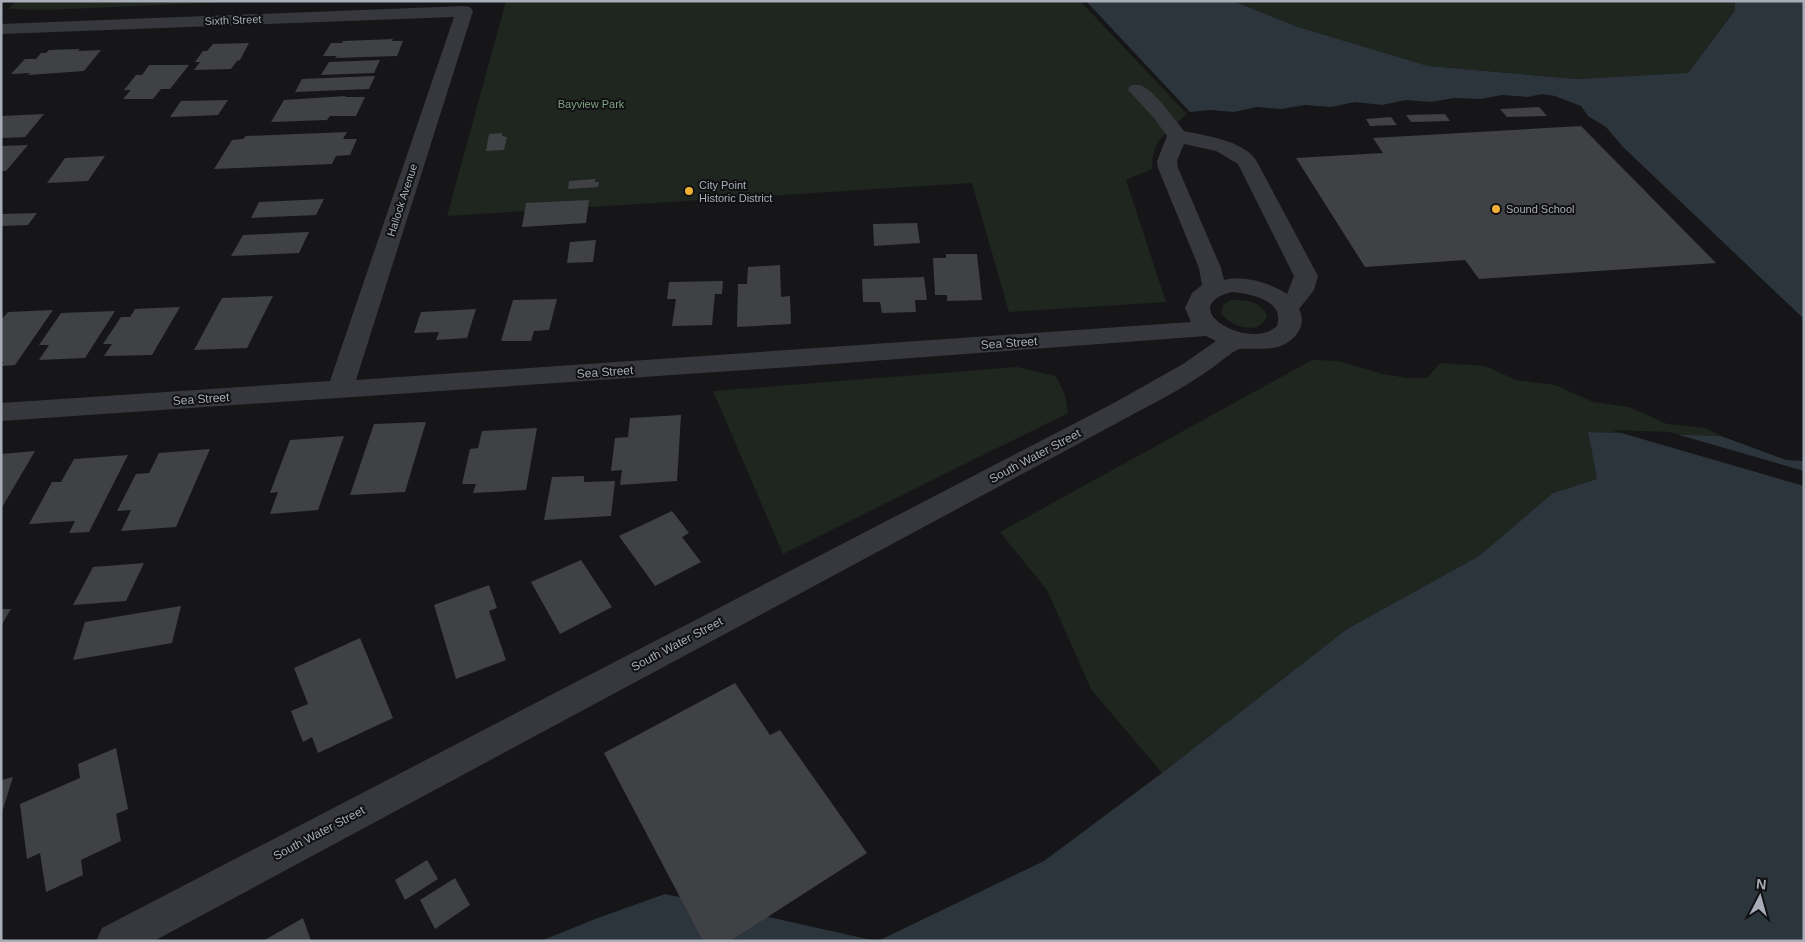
<svg xmlns="http://www.w3.org/2000/svg" width="1805" height="942" viewBox="0 0 1805 942" font-family="Arial,sans-serif">
  <style>
    .green { fill: #1e261f }
    .water { fill: #2c353c }
    .pier { fill: #161618 }
    .building { fill: #404145 }
    .lines { fill: none; stroke-linecap: round; stroke-linejoin: round }
    .minor { fill: #37383d; fill-rule: evenodd }
    .poi-dot { fill: #f2b134; stroke: #111113; stroke-width: 2 }
    .labels { text-anchor: middle; stroke-width: 4; stroke-linejoin: round; paint-order: stroke }
    .far-street-label { font-size: 11px; fill: #a8adb8; stroke: #111113 }
    .far-park-label { font-size: 11px; fill: #7fa381; stroke: #111113 }
    .far-poi-label { font-size: 11px; fill: #a8adb8; stroke: #111113; text-anchor: start }
    .street-label { font-size: 12px; fill: #a8adb8; stroke: #111113 }
  </style>
  <rect width="100%" height="100%" fill="#161618"/>
  <path class="green" d="M 16,1 L 250,1 L 45,10 L 8,9 Z
    M 506,1 L 1080,1 L 1187,114 C 1166,133 1152,139 1152,169 L 1126,180 L 1166,302 L 1009,312 L 972,183 L 447,216 Z
    M 1233,1 L 1735,1 L 1735,9 L 1688,73 L 1576,79 L 1428,66 L 1298,27 Z
    M 1231,300 C 1246,300 1260,301 1267,315 C 1261,337 1230,327 1221,313 L 1223,305 Z
    M 1312,360 L 1338,361 L 1383,374 L 1407,378 L 1427,378 L 1440,363 L 1485,366 L 1516,380 L 1555,385 L 1593,402 L 1629,407 L 1667,424 L 1705,428 L 1721,436 L 1588,432 L 1597,479 L 1553,493 L 1479,556 L 1347,629 L 1162,773 L 1091,689 L 1047,590 L 1000,532 Z
    M 1017,367 L 1056,376 L 1065,395 L 1068,413 L 783,554 L 713,391 Z"/>
  <path class="water" d="M 1086,1 L 1233,1 L 1298,27 L 1428,66 L 1576,79 L 1688,73 L 1735,10 L 1735,1 L 1804,1 L 1804,319 L 1623,147 L 1606,127 L 1588,116 L 1581,106 L 1555,96 L 1542,94 L 1528,97 L 1502,95 L 1480,99 L 1454,98 L 1431,102 L 1406,100 L 1382,105 L 1355,102 L 1331,107 L 1305,105 L 1281,109 L 1257,107 L 1234,112 L 1210,110 L 1190,112 Z
    M 1588,432 L 1721,436 L 1786,460 L 1804,461 L 1804,941 L 878,941 L 1044,861 L 1162,773 L 1347,629 L 1479,556 L 1553,493 L 1597,479 Z
    M 665,894 L 876,941 L 541,941 L 595,919 Z"/>
  <path class="pier" d="M 1611,430 L 1669,432 L 1804,471 L 1804,486 Z"/>
  <path class="building" d="M 393,39 L 392,41 L 403,41 L 397,56 L 335,58 L 337,56 L 323,56 L 331,43 L 342,43 L 343,41 Z
    M 249,43 L 240,60 L 237,61 L 231,69 L 194,70 L 200,62 L 195,62 L 203,51 L 207,51 L 213,44 Z
    M 80,49 L 78,51 L 101,50 L 84,71 L 28,75 L 30,73 L 11,74 L 25,59 L 36,59 L 41,53 L 46,53 L 49,50 Z
    M 380,60 L 374,73 L 321,75 L 329,62 Z
    M 149,65 L 189,65 L 170,89 L 161,89 L 153,99 L 123,99 L 131,90 L 124,90 L 136,75 L 142,75 Z
    M 375,76 L 369,89 L 295,92 L 302,79 Z
    M 346,96 L 345,97 L 365,97 L 356,116 L 330,116 L 327,120 L 271,122 L 284,100 Z
    M 228,100 L 218,115 L 170,117 L 181,101 Z
    M 1539,107 L 1547,116 L 1507,117 L 1500,109 Z
    M 44,114 L 25,137 L 1,138 L 1,116 Z
    M 1445,114 L 1450,121 L 1411,122 L 1406,115 Z
    M 1391,117 L 1397,125 L 1370,126 L 1366,119 Z
    M 1581,126 L 1716,263 L 1479,279 L 1465,260 L 1365,267 L 1296,158 L 1383,153 L 1373,138 Z
    M 347,132 L 343,139 L 357,139 L 350,155 L 336,156 L 332,164 L 214,169 L 232,140 L 243,139 L 246,136 Z
    M 502,133 L 502,136 L 507,137 L 504,150 L 486,151 L 489,134 Z
    M 28,145 L 6,171 L 1,171 L 1,146 Z
    M 105,156 L 88,181 L 47,183 L 65,158 Z
    M 595,179 L 595,182 L 599,182 L 598,187 L 568,189 L 569,181 Z
    M 324,199 L 316,215 L 251,218 L 259,202 Z
    M 589,200 L 586,223 L 522,227 L 526,203 Z
    M 37,213 L 28,225 L 1,226 L 1,214 Z
    M 917,223 L 920,243 L 874,246 L 873,224 Z
    M 309,232 L 299,253 L 231,256 L 243,235 Z
    M 596,240 L 593,262 L 567,263 L 570,242 Z
    M 946,254 L 977,254 L 982,300 L 947,301 L 947,295 L 935,295 L 933,258 L 946,258 Z
    M 780,265 L 781,297 L 790,296 L 791,324 L 737,327 L 738,284 L 747,284 L 748,267 Z
    M 924,277 L 927,300 L 915,300 L 916,312 L 882,313 L 880,302 L 863,302 L 862,279 Z
    M 723,281 L 722,294 L 715,294 L 712,325 L 672,326 L 676,299 L 667,299 L 669,282 Z
    M 273,296 L 247,348 L 194,350 L 222,298 Z
    M 557,299 L 549,330 L 534,331 L 531,341 L 501,341 L 513,300 Z
    M 180,307 L 152,355 L 104,356 L 112,344 L 103,344 L 121,317 L 130,317 L 135,309 Z
    M 476,309 L 467,338 L 436,340 L 439,332 L 414,333 L 421,312 Z
    M 53,310 L 15,365 L 1,366 L 4,362 L 1,362 L 1,320 L 8,312 Z
    M 115,311 L 85,358 L 39,360 L 49,345 L 39,345 L 61,313 Z
    M 681,415 L 677,481 L 620,485 L 622,470 L 611,471 L 615,438 L 628,437 L 630,418 Z
    M 426,422 L 405,492 L 350,495 L 374,424 Z
    M 537,428 L 526,490 L 473,493 L 476,484 L 462,484 L 470,449 L 478,448 L 482,431 Z
    M 344,436 L 318,510 L 270,514 L 278,492 L 270,493 L 290,440 Z
    M 210,449 L 176,527 L 121,531 L 131,510 L 117,511 L 136,474 L 149,473 L 159,453 Z
    M 35,451 L 1,509 L 1,454 Z
    M 128,455 L 89,532 L 69,533 L 75,521 L 29,524 L 52,482 L 61,482 L 74,459 Z
    M 584,476 L 584,482 L 615,481 L 611,516 L 544,520 L 552,477 Z
    M 672,511 L 689,533 L 682,537 L 701,562 L 655,586 L 619,536 Z
    M 581,560 L 612,607 L 560,634 L 531,582 Z
    M 144,563 L 126,601 L 73,605 L 93,567 Z
    M 489,585 L 497,608 L 489,611 L 506,660 L 456,679 L 434,605 Z
    M 181,606 L 172,643 L 73,660 L 85,622 Z
    M 1,609 L 11,609 L 1,626 Z
    M 360,638 L 393,718 L 318,753 L 312,737 L 303,742 L 291,711 L 308,704 L 294,668 Z
    M 735,683 L 770,735 L 780,730 L 867,853 L 730,941 L 703,941 L 604,753 Z
    M 116,748 L 128,809 L 116,814 L 121,841 L 81,860 L 83,875 L 46,892 L 40,853 L 27,859 L 20,804 L 80,778 L 78,764 Z
    M 13,777 L 2,812 L 1,812 L 1,780 Z
    M 427,860 L 438,879 L 405,900 L 395,880 Z
    M 455,878 L 470,905 L 435,929 L 420,900 Z
    M 303,918 L 311,941 L 263,941 Z"/>
  <g class="lines">
    <path class="minor" d="M 464,6 L 470,7 L 473,11 L 356,380 L 1191,322 L 1185,308 L 1192,293 L 1202,285 L 1199,268 L 1158,168 L 1157,161 L 1167,136 L 1154,118 L 1128,90 L 1130,86 C 1134,85 1138,84 1142,86 C 1155,91 1175,120 1184,131 C 1206,136 1242,140 1256,160 L 1318,276 L 1314,290 L 1299,309 C 1305,320 1301,332 1291,340 C 1277,352 1258,348 1240,349 C 1235,349 1218,364 1212,368 C 1187,386 1158,401 1130,416 L 154,941 L 96,941 L 102,928 L 1112,404 L 1183,364 L 1216,341 L 1206,336 L 805,366 L 1,421 L 1,403 L 330,381 L 454,17 L 1,34 L 1,24 ZM 1184,144 L 1216,151 L 1238,164 L 1294,276 L 1287,294 C 1270,283 1245,275 1224,280 L 1221,268 L 1178,168 L 1177,161 ZM 1232,292 C 1251,294 1285,300 1277,326 C 1249,352 1173,307 1232,292 Z"/>
  </g>
  <g class="poi-dot">
    <circle cx="689" cy="191" r="5"/>
    <circle cx="1496" cy="209" r="5"/>
  </g>
  <g class="labels">
    <g class="far-street-label">
      <text transform="translate(233 20) rotate(-2)" y="4">Sixth Street</text>
      <text transform="translate(402 200) rotate(-72)" y="4">Hallock Avenue</text>
    </g>
    <g class="far-park-label">
      <text x="591" y="108">Bayview Park</text>
    </g>
    <g class="far-poi-label">
      <text x="699" y="189">City Point<tspan x="699" dy="13">Historic District</tspan></text>
      <text x="1506" y="213">Sound School</text>
    </g>
    <g class="street-label">
      <text transform="translate(1009 343) rotate(-4)" y="4">Sea Street</text>
      <text transform="translate(605 372) rotate(-4)" y="4">Sea Street</text>
      <text transform="translate(201 399) rotate(-4)" y="4">Sea Street</text>
      <text transform="translate(1035 456) rotate(-28)" y="4">South Water Street</text>
      <text transform="translate(677 644) rotate(-28)" y="4">South Water Street</text>
      <text transform="translate(319 833) rotate(-28)" y="4">South Water Street</text>
    </g>
  </g>
  <rect width="1805" height="942" fill="none" stroke="#a8adb8" stroke-width="5"/>
  <g transform="translate(1760 897) rotate(6)" stroke="#111113" stroke-width="4" paint-order="stroke">
  <path d="M0-4L9 19L0 12L-9 19Z" fill="#a8adb8"/>
  <text y="-8" font-size="14" font-weight="bold" text-anchor="middle" fill="#a8adb8">N</text>
  </g>
</svg>
